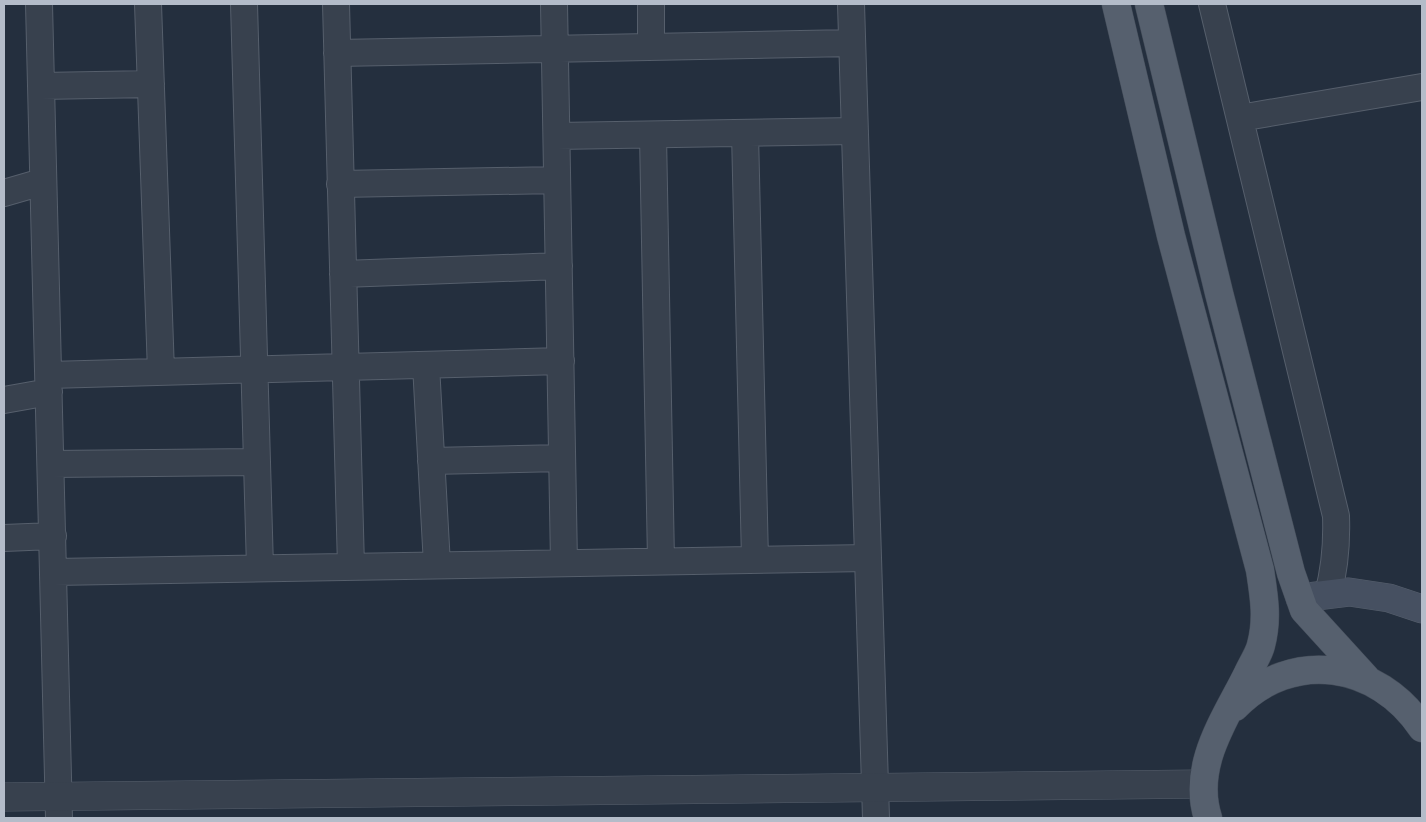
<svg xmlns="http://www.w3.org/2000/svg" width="1426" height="822" viewBox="0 0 1426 822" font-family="Jost,sans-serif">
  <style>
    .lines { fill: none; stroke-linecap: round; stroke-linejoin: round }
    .minor-casing { stroke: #565f6c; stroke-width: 28 }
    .tertiary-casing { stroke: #565f6c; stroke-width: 29 }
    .secondary-casing { stroke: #565f6c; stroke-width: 29 }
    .primary-casing { stroke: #414a57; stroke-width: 29 }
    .minor { stroke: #38414e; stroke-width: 26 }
    .tertiary { stroke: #38414e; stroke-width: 28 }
    .secondary { stroke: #465061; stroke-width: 28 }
    .primary { stroke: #56606e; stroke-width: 28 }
  </style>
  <rect width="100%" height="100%" fill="#242f3e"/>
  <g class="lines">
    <defs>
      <path id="minor" d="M 39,4 L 59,818
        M 148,4 L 161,372
        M 244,4 L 260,568
        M 336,4 L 351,567
        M 554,4 L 564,563
        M 651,4 L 651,47
        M 851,4 L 876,818
        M 1212,4 L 1336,516 C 1337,544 1335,568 1328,594
        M 337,53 L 852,43
        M 41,86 L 151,84
        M 1240,118 L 1422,87
        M 745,133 L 755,560
        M 653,135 L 661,561
        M 557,136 L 855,131
        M 340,184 L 557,180
        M 4,193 L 42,182
        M 343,274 L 559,266
        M 426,365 L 437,565
        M 49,375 L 561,361
        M 4,400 L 49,392
        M 431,461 L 562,458
        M 51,464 L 257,462
        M 4,538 L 53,536
        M 54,572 L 868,558"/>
      <path id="tertiary" d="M 4,797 L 1203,784"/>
      <path id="secondary" d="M 1300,598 L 1349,592 L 1389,598 L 1422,609"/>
      <path id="primary" d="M 1116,4 L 1171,236 L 1260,570 C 1264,596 1268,619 1261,645 C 1259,654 1252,664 1248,673 C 1226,718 1191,765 1208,818
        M 1149,4 L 1219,293 L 1291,573 L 1304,610 L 1366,678
        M 1235,707 C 1292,648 1378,662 1422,728"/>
    </defs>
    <use href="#minor" class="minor-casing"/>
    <use href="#tertiary" class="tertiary-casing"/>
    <use href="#secondary" class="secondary-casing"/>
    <use href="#primary" class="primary-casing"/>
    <use href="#minor" class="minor"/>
    <use href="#tertiary" class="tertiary"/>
    <use href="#secondary" class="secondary"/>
    <use href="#primary" class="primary"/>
  </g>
  <rect width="1426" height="822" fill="none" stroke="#b4bcc9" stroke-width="10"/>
</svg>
